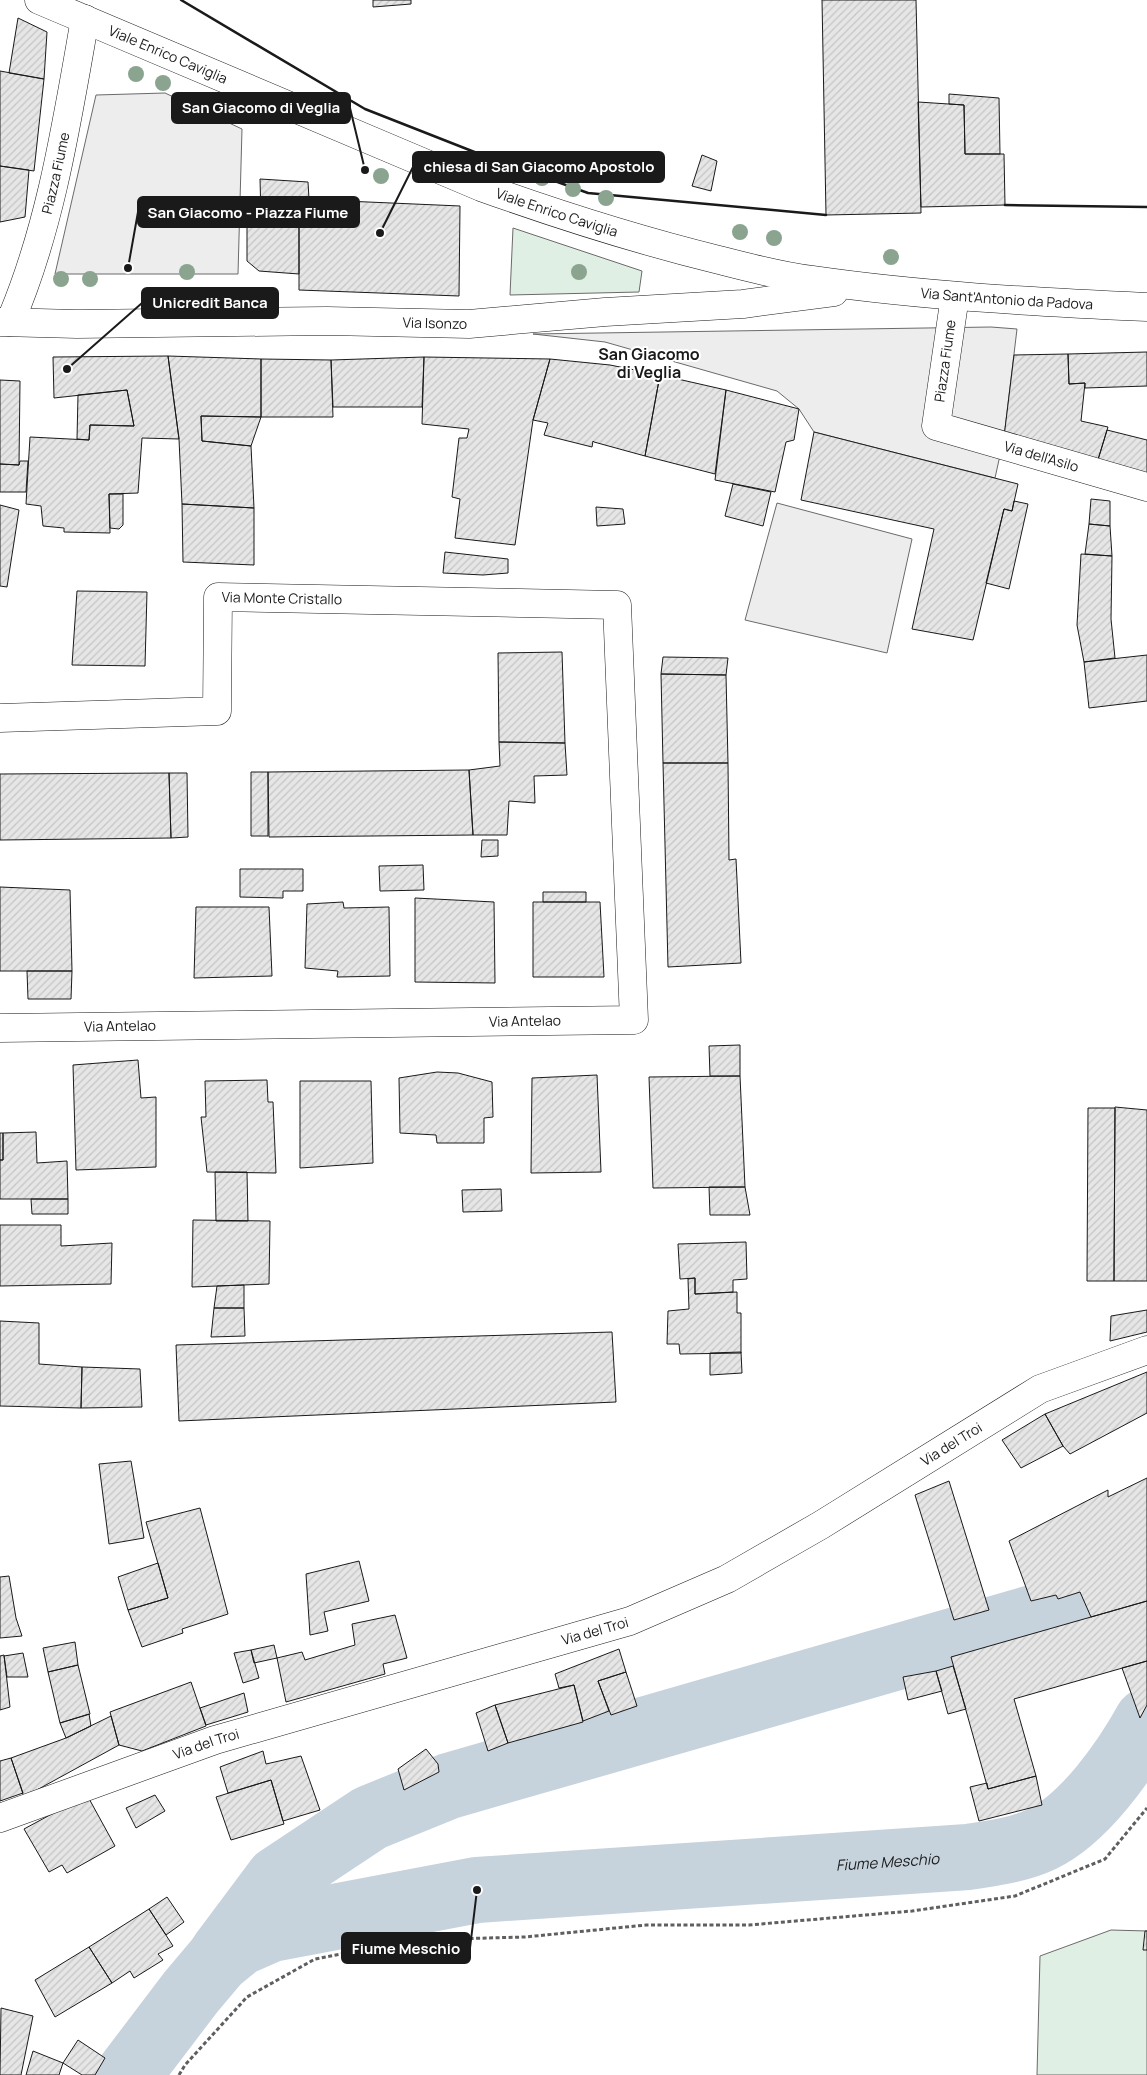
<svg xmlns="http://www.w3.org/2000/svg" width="1147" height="2075" viewBox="0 0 1147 2075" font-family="Manrope,sans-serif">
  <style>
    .grass { fill: #e0efe3; stroke: #6a6a6a }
    .parking { fill: #ededed; stroke: #6a6a6a }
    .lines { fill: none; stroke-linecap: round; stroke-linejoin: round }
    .river { stroke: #c6d2dc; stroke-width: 66 }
    .building { fill: url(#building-hatch); stroke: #1a1a1a }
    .minor-casing { stroke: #1a1a1a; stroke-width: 29 }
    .major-casing { stroke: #1a1a1a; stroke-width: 29 }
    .path { stroke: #5f5f5f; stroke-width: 3; stroke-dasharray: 4 2.5; stroke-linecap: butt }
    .minor { stroke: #fff; stroke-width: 28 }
    .major { stroke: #fff; stroke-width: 28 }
    .wall { stroke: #1a1a1a; stroke-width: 2.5 }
    .tree { fill: #8aa48f }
    .labels { text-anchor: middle; stroke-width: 4; stroke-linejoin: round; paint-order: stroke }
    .street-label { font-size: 14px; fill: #1a1a1a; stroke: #fff }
    .water-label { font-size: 15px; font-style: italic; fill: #1a1a1a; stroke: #fff }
    .quarter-label { font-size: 16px; font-weight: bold; fill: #1a1a1a; stroke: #fff }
    .leader { fill: none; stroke: #1a1a1a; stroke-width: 2 }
    .callout-dot { fill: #1a1a1a; stroke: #fff; stroke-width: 2 }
    .callout { fill: #1a1a1a; stroke: #1a1a1a; stroke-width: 2 }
    .callout-label { font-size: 15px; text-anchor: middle; font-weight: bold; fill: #fff }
  </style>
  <defs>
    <pattern id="building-hatch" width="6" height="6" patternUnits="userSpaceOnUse" patternTransform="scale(1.25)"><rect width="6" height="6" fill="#e6e6e6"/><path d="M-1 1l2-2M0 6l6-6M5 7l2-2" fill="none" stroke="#c5c5c5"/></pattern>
  </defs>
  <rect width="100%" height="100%" fill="#fff"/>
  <path class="grass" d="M 513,228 L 642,271 L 639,292 L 510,295 Z
    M 1111,1930 L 1147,1931 L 1147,2075 L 1037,2075 L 1040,1956 Z"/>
  <path class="parking" d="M 165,93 L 242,129 L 238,274 L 55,274 L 96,95 Z
    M 991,327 L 1017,329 L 1004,437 L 995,478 L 814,432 L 799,409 L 777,391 L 605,342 L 533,334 Z
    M 777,503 L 912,539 L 887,653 L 745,620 Z"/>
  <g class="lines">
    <g class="river">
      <path d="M 222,1954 L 278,1879 L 370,1818 L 449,1786 L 1085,1603"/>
      <path id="s1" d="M 128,2075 L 191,1992 L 218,1960 L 239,1943 L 271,1929 L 477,1890 L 968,1857 C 993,1853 1019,1850 1042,1839 C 1084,1819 1125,1761 1147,1721"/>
    </g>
  </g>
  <path class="building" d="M 373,0 L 411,0 L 411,4 L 373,7 Z
    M 822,0 L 916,0 L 921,213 L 826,215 Z
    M 18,18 L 47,32 L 44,79 L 9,73 Z
    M 0,71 L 44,79 L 34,171 L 0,166 Z
    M 949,94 L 999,98 L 1000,154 L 965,154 L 964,105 L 949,104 Z
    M 918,102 L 964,105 L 965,154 L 1004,154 L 1005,205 L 921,207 Z
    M 702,155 L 717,161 L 711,191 L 692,186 Z
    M 0,166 L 29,170 L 25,217 L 0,222 Z
    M 260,179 L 308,182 L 309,199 L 299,199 L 299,216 L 261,217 Z
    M 299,199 L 460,206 L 459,296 L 299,290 Z
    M 299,216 L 299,274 L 259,271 L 247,261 L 247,226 L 262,217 Z
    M 1147,352 L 1147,386 L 1085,388 L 1085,383 L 1069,384 L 1068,354 Z
    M 1068,354 L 1069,384 L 1085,383 L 1081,421 L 1108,427 L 1097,463 L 1004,437 L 1014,355 Z
    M 168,356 L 261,359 L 261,417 L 201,416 L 202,441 L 251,446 L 254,508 L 182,504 L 179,439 Z
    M 168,356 L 179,439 L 142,438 L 138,493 L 109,494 L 110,533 L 64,532 L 64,528 L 43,526 L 41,506 L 26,504 L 30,437 L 89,440 L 90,425 L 134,426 L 127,390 L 54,398 L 53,357 Z
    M 424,357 L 550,359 L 533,420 L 515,545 L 455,538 L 460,499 L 452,497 L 459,438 L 467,438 L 469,429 L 422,424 Z
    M 424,357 L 422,407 L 333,407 L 331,360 Z
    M 261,359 L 331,360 L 333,417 L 261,417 Z
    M 550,359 L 610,365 L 660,375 L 645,456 L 594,442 L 593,441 L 592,447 L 544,435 L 548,423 L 533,420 Z
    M 660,375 L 726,390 L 715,474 L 645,456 Z
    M 0,380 L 20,381 L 19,465 L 0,464 Z
    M 127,390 L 134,426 L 90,425 L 89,440 L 77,439 L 78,395 Z
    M 726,390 L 799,409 L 794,440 L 786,442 L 775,492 L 715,480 Z
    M 201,416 L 261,417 L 251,446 L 202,441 Z
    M 1107,430 L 1147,440 L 1147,476 L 1097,463 Z
    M 814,432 L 1018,484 L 1012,511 L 1004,509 L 973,640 L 912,629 L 934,529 L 801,500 Z
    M 20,461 L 28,461 L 26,492 L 0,492 L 0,464 L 19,465 Z
    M 733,484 L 771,492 L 763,526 L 725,516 Z
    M 109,494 L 123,494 L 123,525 L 119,529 L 110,528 Z
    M 1091,499 L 1110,501 L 1110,526 L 1089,524 Z
    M 1014,501 L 1028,504 L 1009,589 L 986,583 L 1004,509 L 1012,511 Z
    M 182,504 L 254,508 L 254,565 L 183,562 Z
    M 0,505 L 19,510 L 7,587 L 0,586 Z
    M 596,507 L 623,509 L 625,524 L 597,526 Z
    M 1089,524 L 1110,526 L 1112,556 L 1085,554 Z
    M 445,552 L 508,559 L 508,573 L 483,575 L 443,573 Z
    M 1081,554 L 1112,556 L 1111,619 L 1115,658 L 1084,662 L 1077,625 Z
    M 77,591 L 147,592 L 145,666 L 72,665 Z
    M 562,652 L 565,743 L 499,742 L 498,653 Z
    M 1147,655 L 1147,701 L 1089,708 L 1084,662 Z
    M 663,657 L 728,658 L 726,675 L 661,674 Z
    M 661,674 L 726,675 L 728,763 L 663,763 Z
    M 499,742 L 565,743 L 567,775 L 534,776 L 535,803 L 509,801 L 507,835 L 473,835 L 469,770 L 500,766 Z
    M 663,763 L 728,763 L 729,860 L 736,859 L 741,963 L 668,967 Z
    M 469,770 L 473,835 L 269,837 L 268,772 Z
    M 251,772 L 268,772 L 268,836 L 251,836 Z
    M 169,773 L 171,838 L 0,840 L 0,774 Z
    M 169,773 L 187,773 L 188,837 L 171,838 Z
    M 482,840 L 498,840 L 498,856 L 481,857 Z
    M 423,865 L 424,890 L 380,891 L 379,866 Z
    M 240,869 L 303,869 L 303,891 L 283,891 L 283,898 L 240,897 Z
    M 0,887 L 70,890 L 72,971 L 0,971 Z
    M 543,892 L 586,892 L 586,902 L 543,902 Z
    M 415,898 L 494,902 L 495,983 L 415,982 Z
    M 343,902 L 344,908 L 389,907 L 390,976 L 337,977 L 338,971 L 305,968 L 307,904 Z
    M 533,902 L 600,902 L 604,977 L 533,977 Z
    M 196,907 L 269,907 L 272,976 L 194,978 Z
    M 27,971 L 72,971 L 71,999 L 28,999 Z
    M 740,1045 L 740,1076 L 710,1076 L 709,1046 Z
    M 138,1060 L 141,1098 L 156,1097 L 156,1167 L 76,1170 L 73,1065 Z
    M 437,1072 L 458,1073 L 492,1082 L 493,1117 L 484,1118 L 484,1143 L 437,1143 L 436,1135 L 400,1133 L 399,1078 Z
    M 597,1075 L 601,1172 L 531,1173 L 532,1078 Z
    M 740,1076 L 745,1187 L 653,1188 L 649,1077 Z
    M 267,1080 L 268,1102 L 273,1102 L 276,1173 L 207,1172 L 201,1117 L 206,1117 L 205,1081 Z
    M 300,1081 L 371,1081 L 373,1163 L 300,1168 Z
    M 1115,1107 L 1147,1110 L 1147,1281 L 1114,1281 Z
    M 1088,1108 L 1115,1108 L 1114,1281 L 1087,1281 Z
    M 36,1132 L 37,1163 L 67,1161 L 68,1199 L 0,1199 L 0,1160 L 3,1160 L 3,1133 Z
    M 0,1133 L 3,1133 L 3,1160 L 0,1160 Z
    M 215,1172 L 247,1172 L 248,1221 L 216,1221 Z
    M 709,1187 L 745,1187 L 750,1215 L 710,1215 Z
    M 501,1189 L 502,1211 L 463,1212 L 462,1190 Z
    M 31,1199 L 68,1199 L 68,1214 L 32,1214 Z
    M 193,1220 L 270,1221 L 269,1284 L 192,1287 Z
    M 0,1225 L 61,1225 L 61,1246 L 112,1243 L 111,1284 L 0,1286 Z
    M 746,1242 L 747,1279 L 733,1280 L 733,1292 L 695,1294 L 695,1278 L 680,1279 L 678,1244 Z
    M 695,1278 L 695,1294 L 737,1292 L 737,1313 L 741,1313 L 741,1353 L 680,1354 L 679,1344 L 667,1344 L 668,1311 L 689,1309 L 688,1279 Z
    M 244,1285 L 244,1308 L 214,1308 L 217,1286 Z
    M 214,1308 L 244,1308 L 245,1336 L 211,1337 Z
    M 1147,1310 L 1147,1332 L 1110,1341 L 1111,1316 Z
    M 0,1321 L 39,1323 L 39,1364 L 82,1367 L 81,1408 L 0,1406 Z
    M 612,1332 L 616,1402 L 179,1421 L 176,1345 Z
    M 741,1352 L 742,1373 L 710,1375 L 710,1353 Z
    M 82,1367 L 140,1369 L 142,1407 L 81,1408 Z
    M 1147,1372 L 1147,1413 L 1070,1454 L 1063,1446 L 1045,1414 Z
    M 1045,1414 L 1063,1446 L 1021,1468 L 1002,1440 Z
    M 131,1461 L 144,1538 L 109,1544 L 99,1464 Z
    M 1147,1478 L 1147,1601 L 1091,1617 L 1080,1592 L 1058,1599 L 1056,1595 L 1031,1601 L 1009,1541 L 1108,1490 L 1108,1497 Z
    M 949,1481 L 989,1610 L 954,1620 L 915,1495 Z
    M 200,1508 L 228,1614 L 182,1629 L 183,1633 L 142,1647 L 128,1610 L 168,1598 L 146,1522 Z
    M 359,1561 L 369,1601 L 324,1612 L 328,1631 L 310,1635 L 306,1574 Z
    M 158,1563 L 168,1598 L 128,1610 L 118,1577 Z
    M 9,1576 L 16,1618 L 22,1636 L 0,1638 L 0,1577 Z
    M 1147,1601 L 1147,1661 L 1014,1699 L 1036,1776 L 988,1789 L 951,1657 Z
    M 395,1615 L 407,1658 L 383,1664 L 385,1674 L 286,1702 L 277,1658 L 302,1652 L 305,1660 L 355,1645 L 352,1624 Z
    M 75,1642 L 78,1665 L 48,1672 L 43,1648 Z
    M 274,1645 L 277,1658 L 254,1663 L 251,1650 Z
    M 619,1649 L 626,1672 L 598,1681 L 609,1711 L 583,1721 L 574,1685 L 559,1688 L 555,1674 Z
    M 251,1650 L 259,1678 L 243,1683 L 234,1653 Z
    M 23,1653 L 28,1677 L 7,1677 L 4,1656 Z
    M 4,1655 L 10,1707 L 0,1710 L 0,1656 Z
    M 1147,1661 L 1147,1705 L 1140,1718 L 1122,1668 Z
    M 78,1665 L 90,1714 L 60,1723 L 48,1672 Z
    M 953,1666 L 966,1709 L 948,1714 L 936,1671 Z
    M 936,1671 L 942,1691 L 908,1700 L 903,1677 Z
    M 626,1672 L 637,1706 L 611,1715 L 598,1681 Z
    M 191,1682 L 206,1726 L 142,1751 L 119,1745 L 110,1712 Z
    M 574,1685 L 583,1722 L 508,1743 L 495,1705 Z
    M 244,1693 L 248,1712 L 206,1725 L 200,1708 Z
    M 495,1705 L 508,1743 L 488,1751 L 476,1713 Z
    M 89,1714 L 91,1726 L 66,1738 L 60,1723 Z
    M 111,1716 L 119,1745 L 24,1797 L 11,1758 L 66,1738 Z
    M 426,1749 L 438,1764 L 439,1772 L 404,1790 L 398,1769 Z
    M 263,1751 L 266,1764 L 301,1756 L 320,1810 L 283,1821 L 271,1780 L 228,1793 L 220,1767 Z
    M 11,1758 L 23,1793 L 0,1801 L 0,1761 Z
    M 1036,1776 L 1042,1805 L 979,1821 L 970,1787 L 987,1783 L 988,1789 Z
    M 271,1780 L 284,1824 L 231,1840 L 216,1797 Z
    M 87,1795 L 115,1846 L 67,1873 L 62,1865 L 49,1872 L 24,1829 Z
    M 155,1795 L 165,1811 L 136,1828 L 126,1808 Z
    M 167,1897 L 184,1922 L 166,1935 L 149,1909 Z
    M 149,1909 L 173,1946 L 158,1954 L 163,1960 L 134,1978 L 130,1971 L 112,1983 L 89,1947 Z
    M 1145,1931 L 1147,1931 L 1147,1950 L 1143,1950 Z
    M 89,1947 L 112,1983 L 55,2017 L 35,1980 Z
    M 1,2008 L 33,2016 L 21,2075 L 0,2075 Z
    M 78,2040 L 105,2058 L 95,2075 L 82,2075 L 63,2063 Z
    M 33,2051 L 63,2063 L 59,2075 L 26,2075 Z"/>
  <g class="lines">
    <defs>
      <g id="minor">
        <path id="s2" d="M 955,296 L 936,426 L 1147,487"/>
        <path id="s3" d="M 10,322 C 51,227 67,121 85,19"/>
        <path id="s4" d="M 0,718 L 217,711 L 218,597 L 617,605 L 634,1020 L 0,1028"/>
        <path id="s5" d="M 0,1818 L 215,1740 L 630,1621 L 727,1579 L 821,1525 L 1040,1389 L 1147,1350"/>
      </g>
      <g id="major">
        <path id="s6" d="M 39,0 L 481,187 C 559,215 638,240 719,260 C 750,268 780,276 812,280 C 923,296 1035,302 1147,307"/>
        <path id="s7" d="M 0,322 L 77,324 L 327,321 L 469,324 L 605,312 L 743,304 L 834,292"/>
      </g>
    </defs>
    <use href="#minor" class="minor-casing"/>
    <use href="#major" class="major-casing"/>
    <path class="path" d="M 179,2075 L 185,2065 L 247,1997 L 315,1959 L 414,1940 L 525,1937 L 646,1925 L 749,1925 L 912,1911 L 1015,1896 L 1105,1859 L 1147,1808"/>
    <use href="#minor" class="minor"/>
    <use href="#major" class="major"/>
    <path class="wall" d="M 181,0 L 365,109 L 477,153 L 588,193 L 826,215
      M 1005,205 L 1147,207"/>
  </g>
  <g class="tree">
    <circle cx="136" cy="74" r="8"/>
    <circle cx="163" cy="83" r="8"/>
    <circle cx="381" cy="176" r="8"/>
    <circle cx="542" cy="178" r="8"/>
    <circle cx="573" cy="189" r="8"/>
    <circle cx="606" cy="198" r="8"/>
    <circle cx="740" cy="232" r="8"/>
    <circle cx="774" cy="238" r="8"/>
    <circle cx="891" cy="257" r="8"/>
    <circle cx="187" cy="272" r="8"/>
    <circle cx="579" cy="272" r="8"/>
    <circle cx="61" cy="279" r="8"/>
    <circle cx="90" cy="279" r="8"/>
  </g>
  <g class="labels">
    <g class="street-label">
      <text dy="5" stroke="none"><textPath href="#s6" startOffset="140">Viale Enrico Caviglia</textPath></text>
      <text dy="5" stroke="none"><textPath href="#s3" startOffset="156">Piazza Fiume</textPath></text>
      <text dy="5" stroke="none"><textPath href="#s6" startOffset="560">Viale Enrico Caviglia</textPath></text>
      <text dy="5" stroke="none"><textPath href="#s6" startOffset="1020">Via Sant'Antonio da Padova</textPath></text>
      <text dy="5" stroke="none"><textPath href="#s7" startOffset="435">Via Isonzo</textPath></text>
      <text transform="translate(945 361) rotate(-82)" y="5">Piazza Fiume</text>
      <text dy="5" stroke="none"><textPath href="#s2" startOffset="241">Via dell'Asilo</textPath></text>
      <text dy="5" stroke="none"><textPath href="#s4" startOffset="395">Via Monte Cristallo</textPath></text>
      <text transform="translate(525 1021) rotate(-1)" y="5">Via Antelao</text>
      <text transform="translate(120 1026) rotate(-1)" y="5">Via Antelao</text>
      <text dy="5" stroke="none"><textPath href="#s5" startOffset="1028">Via del Troi</textPath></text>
      <text dy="5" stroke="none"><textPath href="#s5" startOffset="624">Via del Troi</textPath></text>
      <text dy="5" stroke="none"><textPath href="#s5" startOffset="219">Via del Troi</textPath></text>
    </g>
    <g class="water-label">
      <text dy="5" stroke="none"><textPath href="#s1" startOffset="829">Fiume Meschio</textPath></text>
    </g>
    <g class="quarter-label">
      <text x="649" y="360">San Giacomo<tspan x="649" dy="18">di Veglia</tspan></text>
    </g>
  </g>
  <path class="leader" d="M365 170L350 108M380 233L413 167M128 268L138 212M67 369L142 303M477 1890L470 1948"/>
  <g class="callout-dot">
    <circle cx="365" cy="170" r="5"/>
    <circle cx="380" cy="233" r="5"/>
    <circle cx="128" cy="268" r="5"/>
    <circle cx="67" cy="369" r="5"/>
    <circle cx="477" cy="1890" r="5"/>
  </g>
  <g class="callout">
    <rect x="172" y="93" width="178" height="30" rx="5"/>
    <rect x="413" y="152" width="251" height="30" rx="5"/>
    <rect x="138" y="197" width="221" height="30" rx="5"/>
    <rect x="142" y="288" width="136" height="30" rx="5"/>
    <rect x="342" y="1933" width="128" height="30" rx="5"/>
  </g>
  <g class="callout-label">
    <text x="261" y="113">San Giacomo di Veglia</text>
    <text x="539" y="172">chiesa di San Giacomo Apostolo</text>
    <text x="248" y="218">San Giacomo - Piazza Fiume</text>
    <text x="210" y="308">Unicredit Banca</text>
    <text x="406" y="1954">Fiume Meschio</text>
  </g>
</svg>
